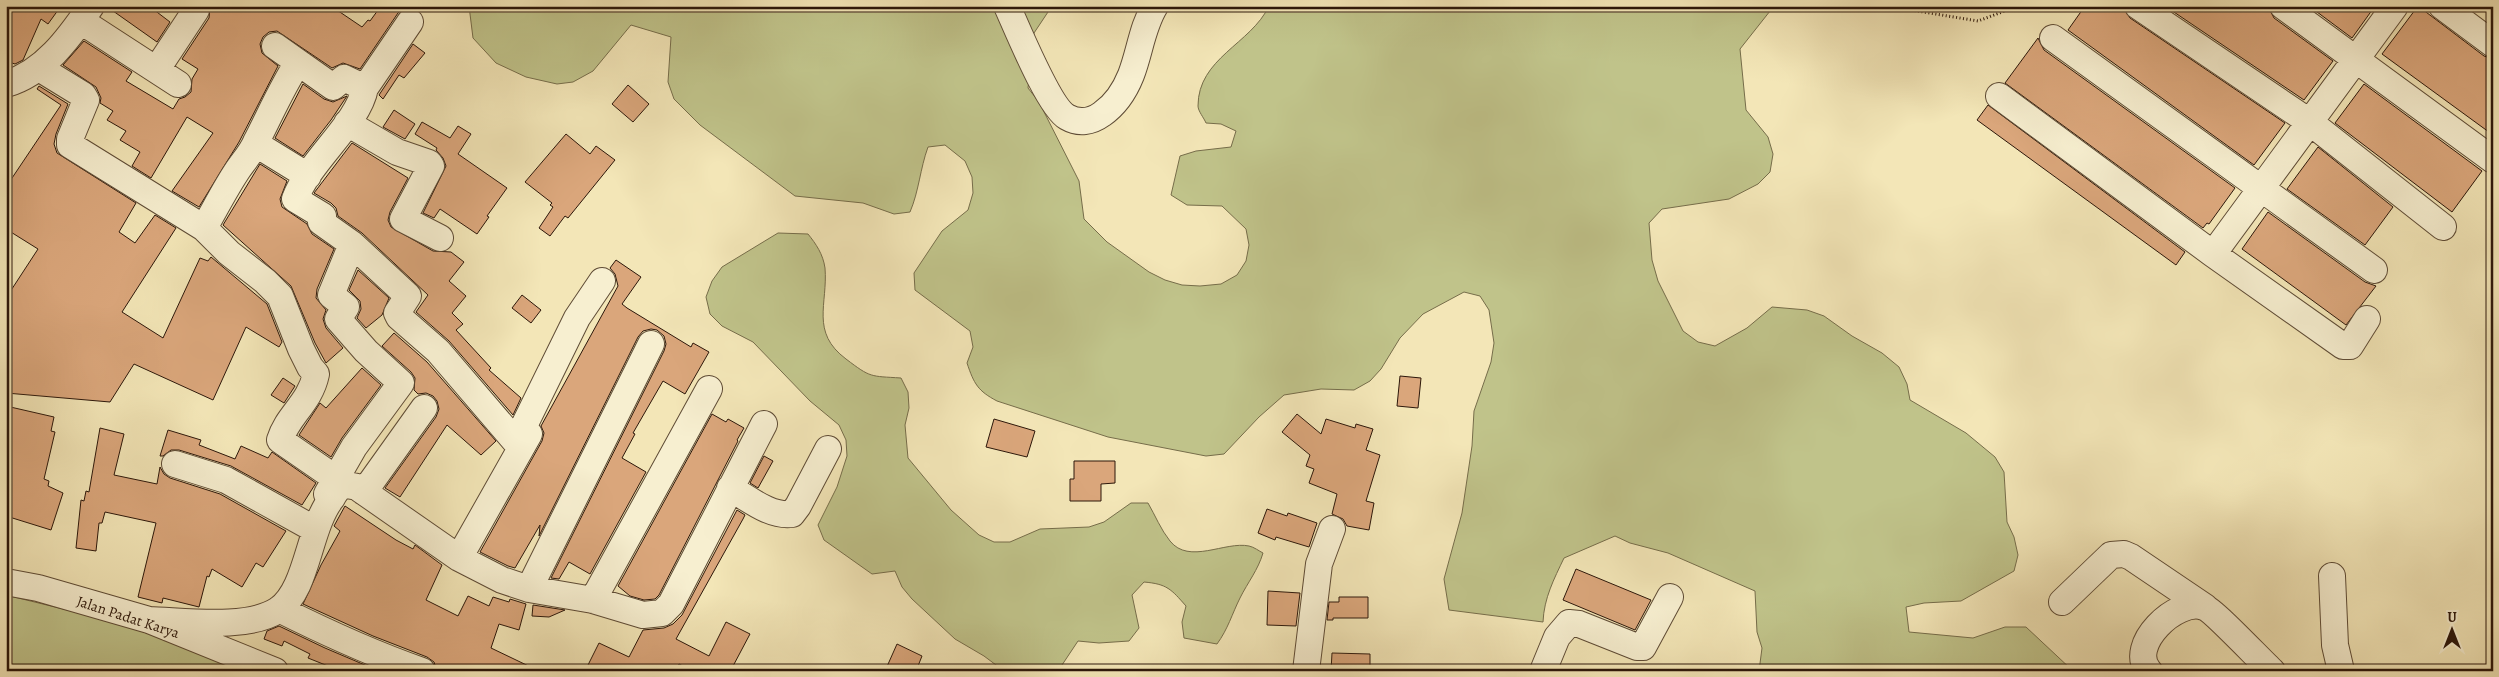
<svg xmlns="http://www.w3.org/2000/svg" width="2499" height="677" viewBox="0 0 2499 677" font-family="Alegreya,serif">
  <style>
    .green { fill: #c0c38a; stroke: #766d4a }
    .building { fill: #daa67b; stroke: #2c170a }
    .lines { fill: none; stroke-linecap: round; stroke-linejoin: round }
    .minor-casing { stroke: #5e4b35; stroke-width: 28 }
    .path { stroke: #2c170a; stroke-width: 3; stroke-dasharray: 1 2.5; stroke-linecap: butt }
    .minor { stroke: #f7efd0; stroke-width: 26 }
    .labels { text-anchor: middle; stroke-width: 4; stroke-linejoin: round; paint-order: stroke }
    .street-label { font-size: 15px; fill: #2c170a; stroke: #f7efd0 }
  </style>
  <rect width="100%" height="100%" fill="#f3e6b7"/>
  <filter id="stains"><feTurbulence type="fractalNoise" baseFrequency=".004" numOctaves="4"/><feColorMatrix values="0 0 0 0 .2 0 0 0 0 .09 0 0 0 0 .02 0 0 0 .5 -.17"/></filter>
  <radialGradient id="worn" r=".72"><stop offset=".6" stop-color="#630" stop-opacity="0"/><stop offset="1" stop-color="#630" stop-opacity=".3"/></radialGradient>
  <path class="green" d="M 469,6 L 1052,6 L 1034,33 L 1028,88 L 1039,102 L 1079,181 L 1084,219 L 1107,242 L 1149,272 L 1165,280 L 1182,285 L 1200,286 L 1221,284 L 1237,275 L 1246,261 L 1249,245 L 1246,229 L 1222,206 L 1187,205 L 1171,195 L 1180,156 L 1196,151 L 1231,147 L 1236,131 L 1221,124 L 1206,123 C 1204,118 1198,111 1198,106 C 1198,58 1251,44 1269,6 L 1774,6 L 1740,49 L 1746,110 L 1768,137 L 1773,154 L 1770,172 L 1758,184 L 1729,199 L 1662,209 L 1649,223 L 1652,260 L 1658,281 L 1683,331 L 1698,342 L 1715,346 L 1747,328 L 1772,307 L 1807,310 L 1824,316 L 1852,336 L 1882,353 L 1899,367 L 1907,384 L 1910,400 L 1966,433 L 1995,457 L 2004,472 L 2007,522 L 2014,537 L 2018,555 L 2014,571 L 1961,601 L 1924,603 L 1906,607 L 1909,632 L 1973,638 L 2005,627 L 2026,627 L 2073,671 L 1759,671 L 1762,648 L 1757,632 L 1755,591 L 1668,553 L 1630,543 L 1615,536 L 1564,558 C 1554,579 1544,598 1543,622 L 1449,610 L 1444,579 L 1462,513 L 1472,446 L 1474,411 L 1491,362 L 1494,343 L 1489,310 L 1480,296 L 1464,292 L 1423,314 L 1400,338 L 1381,369 L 1370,381 L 1354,390 L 1321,389 L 1284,395 L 1259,417 L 1224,454 L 1206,456 L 1108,437 L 997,401 C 978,391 974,384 967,363 L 973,347 L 970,331 L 915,290 L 914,273 L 942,231 L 968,210 L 973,193 L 972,177 L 965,161 L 945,145 L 928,147 C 920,169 919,191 910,212 L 894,214 L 863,203 L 795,196 L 700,125 L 674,99 L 668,82 L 671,37 L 631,25 L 593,71 L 573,82 L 557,84 L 526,77 L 496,63 L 473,38 Z
    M 778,233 L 808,234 C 816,244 823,254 825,268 C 828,304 810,332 846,359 C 871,378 870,376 901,378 L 908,392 L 909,408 L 905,425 L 908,458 L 951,510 L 979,535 L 994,542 L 1010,542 L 1040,529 L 1089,527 L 1104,522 L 1131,503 L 1148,503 C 1155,515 1161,530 1170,541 C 1189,565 1225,541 1249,546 C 1254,547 1259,551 1263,553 C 1258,570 1248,582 1240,598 C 1232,614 1228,629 1217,644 L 1184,638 L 1182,622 L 1186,606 C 1171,589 1167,584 1144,582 L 1132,595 L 1139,628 L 1129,641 L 1099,643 L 1078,641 L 1058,671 L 1004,671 L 984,656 L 955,639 L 912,599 L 902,587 L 895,571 L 872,574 L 824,540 L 818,525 L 837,487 L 847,456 L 846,440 L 839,425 L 810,401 L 753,342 L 722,326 L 710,314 L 706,297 L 712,281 L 722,267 Z
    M 6,595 L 100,618 L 243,664 L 254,671 L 6,671 Z"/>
  <path class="building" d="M 6,6 L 61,6 L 48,24 L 41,19 L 23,60 L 15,64 L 6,61 Z
    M 106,6 L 149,6 L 170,22 L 157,42 Z
    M 210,6 L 331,6 L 362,27 L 368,20 L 370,21 L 381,6 L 421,6 L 418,10 L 412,7 L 404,8 L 398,13 L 360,69 L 343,63 L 332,68 L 277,31 L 269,32 L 263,37 L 260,44 L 262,53 L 278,66 L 239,142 L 199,207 L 172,191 L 213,133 L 187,117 L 151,178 L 132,166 L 140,152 L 120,140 L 126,131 L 107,120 L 113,111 L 100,103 L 101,98 L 96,87 L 63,65 L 84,41 L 132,72 L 126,81 L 173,109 L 179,99 L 185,97 L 191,92 L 192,79 L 198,69 L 182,59 L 209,18 Z
    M 2085,6 L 2123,6 L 2130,18 L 2285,123 L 2254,165 L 2068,30 Z
    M 2165,6 L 2268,6 L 2274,18 L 2333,61 L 2304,100 Z
    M 2309,6 L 2375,6 L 2352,38 Z
    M 2418,6 L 2484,56 L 2493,59 L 2493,135 L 2382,54 Z
    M 2038,38 L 2044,50 L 2235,188 L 2209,224 L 2207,223 L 2203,228 L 2005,83 Z
    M 413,44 L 425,53 L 404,78 L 399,75 L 383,99 L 379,95 Z
    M 303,84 L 324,99 L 333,102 L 347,96 L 331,120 L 303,156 L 275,138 Z
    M 2364,84 L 2482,171 L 2452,212 L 2335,123 Z
    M 628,85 L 649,104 L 633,122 L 612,104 Z
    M 39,86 L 68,104 L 56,134 L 54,144 L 57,153 L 136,203 L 119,232 L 135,243 L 155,215 L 176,228 L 122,312 L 163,338 L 200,258 L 208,261 L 211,257 L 267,304 L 282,342 L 279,347 L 246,327 L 213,400 L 134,364 L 110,402 L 6,393 L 6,298 L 38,249 L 6,229 L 6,187 L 61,105 L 37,89 Z
    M 1988,105 L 2185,252 L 2176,265 L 1977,120 Z
    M 394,110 L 415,124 L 405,139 L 383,127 Z
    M 422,122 L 450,138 L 458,126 L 471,134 L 458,154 L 507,188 L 487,216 L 489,217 L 477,234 L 440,209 L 434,218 L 423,213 L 446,166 L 443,158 L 436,150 L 437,148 L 415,134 Z
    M 566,134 L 590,154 L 596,146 L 615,160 L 568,218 L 565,216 L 550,236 L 539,228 L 553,207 L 550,205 L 552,203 L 525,182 Z
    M 352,143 L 408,178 L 390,212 L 388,220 L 391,227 L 433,251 L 451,252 L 464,262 L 449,281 L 466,296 L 452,313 L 463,324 L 456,330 L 491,368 L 489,370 L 521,398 L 513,415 L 449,341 L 416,312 L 428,295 L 362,233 L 338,216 L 336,208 L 331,203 L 314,193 Z
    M 2318,147 L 2393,207 L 2365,245 L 2287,189 Z
    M 260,164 L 287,181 L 280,199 L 282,207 L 307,224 L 312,234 L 334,249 L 317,289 L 316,298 L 326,310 L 323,319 L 326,328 L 343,348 L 326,363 L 315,343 L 291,286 L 223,225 Z
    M 2268,212 L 2365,282 L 2376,286 L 2346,325 L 2242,249 Z
    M 616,260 L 641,277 L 622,304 L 627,308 L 691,347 L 693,343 L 709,352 L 685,394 L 663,381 L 633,433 L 635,434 L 622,458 L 646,472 L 590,574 L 569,562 L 559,579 L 551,578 L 664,351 L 666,344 L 664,336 L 657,330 L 651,329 L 643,331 L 638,337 L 539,536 L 540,525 L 515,568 L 508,566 L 480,552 L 542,441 L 544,433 L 541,426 L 618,286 L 615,274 L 610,268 Z
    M 358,270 L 389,298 L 382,315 L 366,328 L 357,318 L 361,309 L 360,301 L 349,290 Z
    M 522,295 L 541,310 L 531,323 L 512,308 Z
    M 394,333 L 427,362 L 496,441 L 481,455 L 447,425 L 400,497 L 385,488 L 436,417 L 439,409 L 437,401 L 433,396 L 426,393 L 418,394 L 414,390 L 415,378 L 411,372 L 382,346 Z
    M 362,368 L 381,385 L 342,438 L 331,457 L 299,435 L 320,403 L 326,408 Z
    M 1400,376 L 1421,378 L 1418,408 L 1397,406 Z
    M 283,378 L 295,386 L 284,403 L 271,395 Z
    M 6,406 L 54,417 L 51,431 L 55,432 L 44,479 L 49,481 L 48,486 L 63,493 L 51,530 L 6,516 Z
    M 712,414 L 726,422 L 728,419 L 744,428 L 737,440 L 738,441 L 659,595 L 655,599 L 644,600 L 630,596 L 618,586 Z
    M 1297,414 L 1321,434 L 1326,419 L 1355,428 L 1356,424 L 1373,429 L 1366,450 L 1380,455 L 1366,501 L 1374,503 L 1369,530 L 1347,526 L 1343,519 L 1332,514 L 1337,494 L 1309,483 L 1314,469 L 1306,466 L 1310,455 L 1282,432 Z
    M 994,419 L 1035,431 L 1027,457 L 986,447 Z
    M 100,428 L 124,434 L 114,475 L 157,484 L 160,467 L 164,474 L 170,478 L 220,494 L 286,531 L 263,567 L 256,563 L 242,587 L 212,569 L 209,577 L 207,576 L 199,607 L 163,598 L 162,603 L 138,597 L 156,523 L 105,512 L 102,523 L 99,523 L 96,551 L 76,548 L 81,500 L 84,501 L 86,491 L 89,492 Z
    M 168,430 L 201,440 L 199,445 L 235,459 L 241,446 L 268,458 L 272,452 L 316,483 L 302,505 L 231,466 L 179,450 L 171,450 L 163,456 L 160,456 Z
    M 764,456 L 773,461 L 758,488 L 750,483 Z
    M 1074,461 L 1115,461 L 1115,483 L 1101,484 L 1101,501 L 1070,501 L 1070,479 L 1074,479 Z
    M 345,506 L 396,540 L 413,549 L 415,545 L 442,565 L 426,600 L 458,616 L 468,596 L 489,606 L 493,597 L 509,602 L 510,599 L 526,604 L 519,630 L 499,624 L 491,648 L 539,671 L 437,671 L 434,662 L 427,657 L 373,636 L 303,604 L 321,565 L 340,531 L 334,526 Z
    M 1267,509 L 1287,516 L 1288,513 L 1317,523 L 1309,547 L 1276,537 L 1275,540 L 1258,533 Z
    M 737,510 L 745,515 L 743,519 L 676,639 L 709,656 L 726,622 L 750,634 L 732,668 L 738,671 L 692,671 L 679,664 L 675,671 L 585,671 L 599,643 L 629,657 L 643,630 L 664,628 L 673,624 L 682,615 Z
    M 1576,569 L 1651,600 L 1635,630 L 1563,600 Z
    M 1268,591 L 1300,593 L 1296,626 L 1267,625 Z
    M 1339,597 L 1368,597 L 1368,618 L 1333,618 L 1333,620 L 1327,620 L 1329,602 L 1339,602 Z
    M 533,605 L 565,610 L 549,617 L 532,616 Z
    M 279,626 L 325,648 L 379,671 L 326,671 L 328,666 L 308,658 L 310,654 L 284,641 L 282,646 L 264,639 L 267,631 Z
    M 897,644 L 922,656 L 916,671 L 885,671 Z
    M 1332,653 L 1370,654 L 1370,671 L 1331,671 Z"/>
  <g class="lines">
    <defs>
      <path id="minor" d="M 1007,6 C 1017,28 1049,107 1067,117 C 1079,124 1091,122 1102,114 C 1115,105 1125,90 1131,75 C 1140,52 1142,27 1155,6
        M 2138,6 L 2311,123 L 2443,227
        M 2283,6 L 2493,160
        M 2442,6 L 2493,44
        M 81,21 L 178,84
        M 410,22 L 365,88 C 358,124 309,161 295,199 L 323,216 L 321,222 L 352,244 L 408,296 L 397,313 L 399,317 L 438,351 L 521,448
        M 2053,38 L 2374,270
        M 275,46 L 333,87 L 344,78 L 365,88
        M 39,68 L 83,95 L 86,100 L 70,139 L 70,145 L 204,228 L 229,253 L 265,281 L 280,296 L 301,349 L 310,367 L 316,374 C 310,403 287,416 280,440 L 335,478
        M 157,69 L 196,10
        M 6,84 C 44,73 69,38 91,6
        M 1999,96 L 2213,254 L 2343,346 L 2350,346 L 2367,319
        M 347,123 L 397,152 L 429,163 L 431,166 L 403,219 L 440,238
        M 256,144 L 308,176
        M 204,228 C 215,209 225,189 237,171 C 243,162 252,152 256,142 C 270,115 281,89 297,64
        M 2213,254 L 2395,6
        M 516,442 L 577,318 L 602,281
        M 175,464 L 226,480 L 314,529
        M 730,488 C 748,498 770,517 792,514 L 798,506 L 828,449
        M 364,492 L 424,408
        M 327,494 L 354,447 L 401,383 L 366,351 L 338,319 L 346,307 L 331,295 L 352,244
        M 459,558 L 529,434
        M 2332,576 L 2335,645 L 2341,671
        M 6,582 L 38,588 L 149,620 L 275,671
        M 529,589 L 651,344
        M 593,600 L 709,389
        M 2062,602 L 2111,555 L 2124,554 L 2131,557 L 2205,607
        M 279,609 C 325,632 373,654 422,671
        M 149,620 C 185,621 247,630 278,610 C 308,590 308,528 332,498 C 334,494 338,488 342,486 C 346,484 352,486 357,487 L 459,558 L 502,580 L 529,589 L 593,600 L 643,615 L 662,613 L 671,604 L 764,424
        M 1306,671 L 1319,564 L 1332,529
        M 1543,671 L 1557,637 L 1569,623 L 1579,624 L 1637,647 L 1643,647 L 1670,597
        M 2149,671 C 2126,646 2177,597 2204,607 C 2213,610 2261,661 2272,671"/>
    </defs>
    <use href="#minor" class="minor-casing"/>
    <path class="path" d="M 1887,6 L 1978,21 L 2018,6"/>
    <use href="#minor" class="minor"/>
  </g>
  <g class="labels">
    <g class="street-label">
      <text transform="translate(128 617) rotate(18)" y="5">Jalan Padat Karya</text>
    </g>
  </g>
  <rect width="2499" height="677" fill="none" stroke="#f3e6b7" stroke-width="25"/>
  <rect x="8" y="8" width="2484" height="662" fill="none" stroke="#2c170a" stroke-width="2.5"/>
  <rect x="12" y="12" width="2474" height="652" fill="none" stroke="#2c170a"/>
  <g transform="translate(2452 630)" stroke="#f7efd0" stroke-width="4" paint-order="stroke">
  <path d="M0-4L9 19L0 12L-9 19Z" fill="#2c170a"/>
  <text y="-8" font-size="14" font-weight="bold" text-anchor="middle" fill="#2c170a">U</text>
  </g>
  <rect width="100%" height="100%" filter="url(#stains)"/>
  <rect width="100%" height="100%" fill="url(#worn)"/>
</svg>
